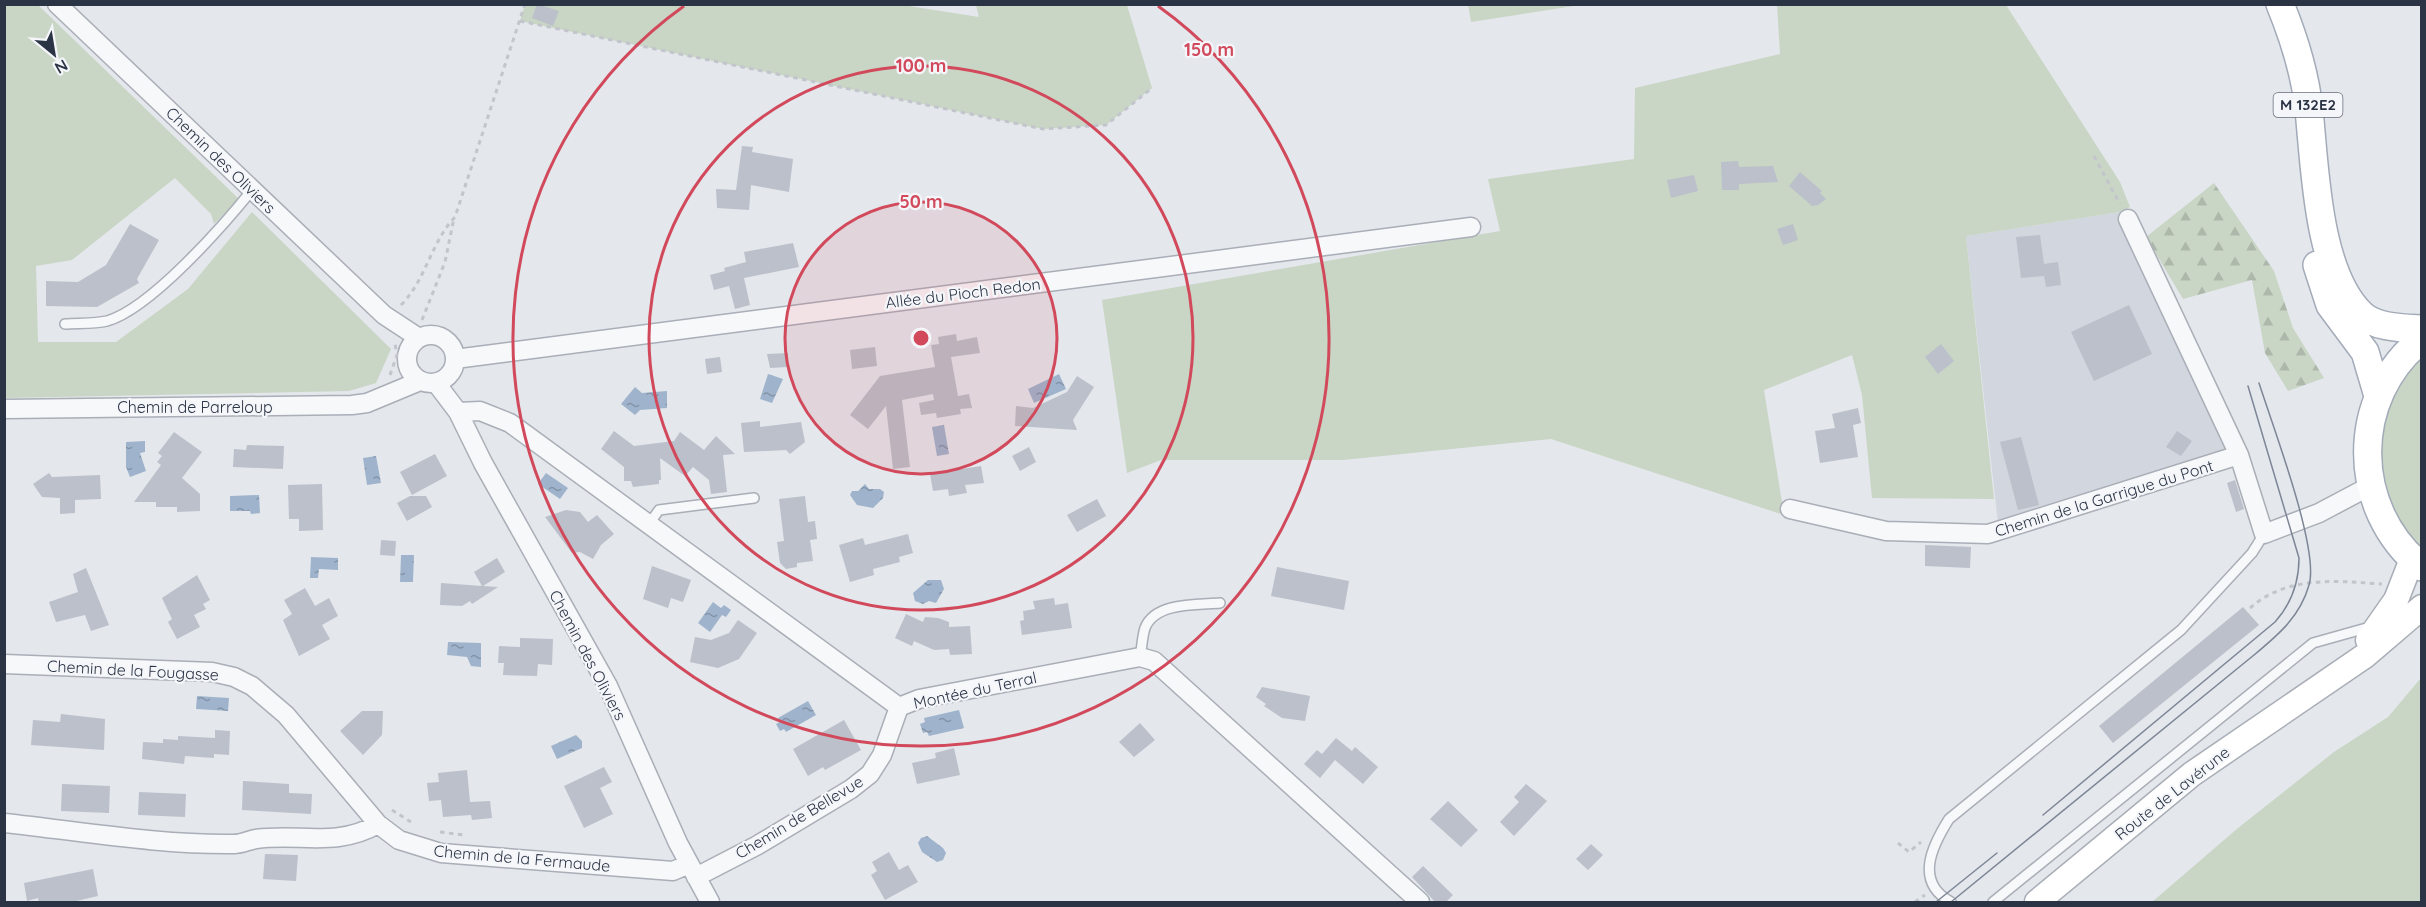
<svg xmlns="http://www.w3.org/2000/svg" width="2426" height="907" viewBox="0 0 2426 907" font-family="Quicksand,sans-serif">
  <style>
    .built { fill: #d2d6de }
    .green { fill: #c9d6c5 }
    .forest { fill: url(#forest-firs) }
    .water { fill: url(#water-ripples) }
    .building { fill: #bbc0ca }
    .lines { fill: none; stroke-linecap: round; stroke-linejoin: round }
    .service-casing { stroke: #a9aeb7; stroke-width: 12 }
    .minor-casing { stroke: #a9aeb7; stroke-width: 21 }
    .secondary-casing { stroke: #a9aeb7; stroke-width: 27 }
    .primary-casing { stroke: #a3abb8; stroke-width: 30 }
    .path { stroke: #c2c5cb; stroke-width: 3; stroke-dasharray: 4.5 4.5; stroke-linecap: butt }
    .service { stroke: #f7f8fa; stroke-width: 9 }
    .minor { stroke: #f7f8fa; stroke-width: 18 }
    .secondary { stroke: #fff; stroke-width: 24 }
    .primary { stroke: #fff; stroke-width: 27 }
    .tram { stroke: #7d8696; stroke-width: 1.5 }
    .ring { fill: none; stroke: #d1495b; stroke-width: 3 }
    .labels { text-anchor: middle; stroke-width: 4.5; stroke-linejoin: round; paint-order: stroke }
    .shield { fill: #f4f6f9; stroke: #676e7b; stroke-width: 1.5 }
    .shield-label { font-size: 15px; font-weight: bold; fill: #2b3445 }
    .street-label { font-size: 16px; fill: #2b3445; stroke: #f4f6f9 }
    .centre { fill: #d1495b; stroke: #f4f6f9; stroke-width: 3 }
    .ring-label { font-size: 18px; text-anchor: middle; font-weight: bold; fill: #d1495b; stroke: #f4f6f9; stroke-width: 4.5; stroke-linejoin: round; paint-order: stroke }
  </style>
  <defs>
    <pattern id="forest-firs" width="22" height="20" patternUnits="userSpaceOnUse" patternTransform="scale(1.5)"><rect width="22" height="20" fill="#c9d6c5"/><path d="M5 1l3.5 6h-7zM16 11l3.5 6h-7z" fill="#adb8ab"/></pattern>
    <pattern id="water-ripples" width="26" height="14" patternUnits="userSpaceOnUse" patternTransform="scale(1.5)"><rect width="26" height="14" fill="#9fb4cc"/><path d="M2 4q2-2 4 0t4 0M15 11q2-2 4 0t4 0" fill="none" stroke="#8293a7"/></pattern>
  </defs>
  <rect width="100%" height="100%" fill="#e4e7ec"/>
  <path class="built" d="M 2120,212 L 2205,396 L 2226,449 L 1998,523 L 1966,236 Z"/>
  <path class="green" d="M 525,4 L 896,4 L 979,17 L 976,5 L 1127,5 L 1152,88 L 1106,125 L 1043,129 L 520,21 Z
    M 1468,4 L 1580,4 L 1580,5 L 1471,22 Z
    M 4,5 L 38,5 L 239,199 L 214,224 L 211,214 L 175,178 L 72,260 L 36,266 L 38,342 L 116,342 L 188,289 L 252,212 L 391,349 L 376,383 L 349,391 L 5,398 Z
    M 1777,5 L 2006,5 L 2120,182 L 2130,207 L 2120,212 L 1966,236 L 1994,499 L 1872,498 L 1862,395 L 1852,355 L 1764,390 L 1784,515 L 1551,439 L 1343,460 L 1161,460 L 1127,473 L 1102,300 L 1500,231 L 1488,179 L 1634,159 L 1635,88 L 1780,54 Z
    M 2421,355 L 2421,551 L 2389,506 L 2378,453 L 2389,400 L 2402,377 Z
    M 2421,678 L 2421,902 L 2152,902 L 2238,828 L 2334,752 L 2388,717 Z"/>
  <path class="forest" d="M 2214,183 L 2274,271 L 2293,328 L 2324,378 L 2288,391 L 2265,353 L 2252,280 L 2183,299 L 2146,237 Z"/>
  <path class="water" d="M 768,374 L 783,379 L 772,403 L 760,399 Z
    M 1059,374 L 1066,389 L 1034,403 L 1028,389 Z
    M 635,387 L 642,393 L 667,391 L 667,408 L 640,410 L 635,415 L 621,404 Z
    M 944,425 L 949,454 L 937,456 L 932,427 Z
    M 145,441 L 145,452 L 140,453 L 146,471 L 130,477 L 126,467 L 126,442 Z
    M 376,456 L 381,483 L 367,485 L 363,458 Z
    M 546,473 L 568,488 L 560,499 L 538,484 Z
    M 865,484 L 869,489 L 880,489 L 884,492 L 883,498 L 873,508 L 857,505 L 850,495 L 852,491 L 858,491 Z
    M 259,495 L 260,513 L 251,514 L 250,511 L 230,511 L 230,496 Z
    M 401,555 L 414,555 L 413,582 L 400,582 Z
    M 311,557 L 338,558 L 338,570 L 319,569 L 318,578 L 310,578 Z
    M 928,580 L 941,580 L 944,589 L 936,603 L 929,601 L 923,604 L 915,601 L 913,593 Z
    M 713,602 L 721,608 L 724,605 L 731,610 L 726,617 L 722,615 L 710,632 L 698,623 Z
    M 448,642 L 481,643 L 481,667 L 471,666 L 467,657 L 447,655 Z
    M 197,696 L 229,698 L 228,711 L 196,709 Z
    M 808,701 L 816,715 L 786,732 L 784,729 L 780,731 L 776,724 L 780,722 L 778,718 Z
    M 959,710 L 964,728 L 929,736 L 927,732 L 923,733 L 920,724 L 925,722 L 924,718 Z
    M 576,735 L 582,741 L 582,748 L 557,759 L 551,746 Z
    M 927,836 L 943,848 L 946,853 L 943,860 L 937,862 L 922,852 L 918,843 L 921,838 Z"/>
  <path class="building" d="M 537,4 L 559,11 L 553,26 L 532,18 Z
    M 742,146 L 753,147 L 752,152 L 793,159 L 789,192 L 751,185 L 749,210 L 717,208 L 716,189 L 736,190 Z
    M 1738,161 L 1739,167 L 1773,166 L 1778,182 L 1739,184 L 1739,190 L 1722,190 L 1721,162 Z
    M 1800,172 L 1822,191 L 1820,193 L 1826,199 L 1818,205 L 1812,206 L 1789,186 Z
    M 1694,175 L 1698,191 L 1671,198 L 1667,180 Z
    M 130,224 L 159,240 L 137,279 L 139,283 L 97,307 L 46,306 L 46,281 L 78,282 L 106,265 Z
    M 1793,224 L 1798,240 L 1783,245 L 1777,229 Z
    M 2040,235 L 2044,264 L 2058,262 L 2061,285 L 2046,287 L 2044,276 L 2021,278 L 2016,237 Z
    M 793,243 L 799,267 L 744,278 L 750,305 L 735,309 L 729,286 L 714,290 L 710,275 L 725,271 L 724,268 L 746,262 L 744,252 Z
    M 2129,305 L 2152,354 L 2094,381 L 2071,332 Z
    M 956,334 L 957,341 L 977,337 L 980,353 L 951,357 L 958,396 L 969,394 L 972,408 L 960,409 L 961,414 L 937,418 L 936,413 L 921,415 L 919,403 L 934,400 L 933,394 L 902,400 L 910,467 L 893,469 L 886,406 L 868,429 L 850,415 L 880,376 L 935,367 L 931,345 L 939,344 L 938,337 Z
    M 1941,344 L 1954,361 L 1938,374 L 1925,357 Z
    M 875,347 L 877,366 L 852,369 L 850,350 Z
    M 788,353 L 788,367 L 770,368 L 767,354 Z
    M 720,357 L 722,372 L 707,374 L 705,359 Z
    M 1077,376 L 1094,387 L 1073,420 L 1077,430 L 1015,426 L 1016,406 L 1033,408 L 1067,392 Z
    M 1858,408 L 1861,423 L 1853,425 L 1858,457 L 1820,463 L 1815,431 L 1835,428 L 1832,414 Z
    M 760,421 L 760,427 L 801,422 L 805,442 L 790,454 L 786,450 L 744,452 L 741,423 Z
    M 614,431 L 634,446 L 674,441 L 680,432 L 704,450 L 716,436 L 735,454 L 723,455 L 727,492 L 711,494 L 709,480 L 693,467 L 685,476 L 660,458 L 661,480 L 659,480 L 659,484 L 633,487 L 631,481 L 624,481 L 624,467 L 601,449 Z
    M 2177,431 L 2192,441 L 2181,456 L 2166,447 Z
    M 174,432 L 202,452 L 182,478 L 200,494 L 200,511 L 177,512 L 177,507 L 156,507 L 156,502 L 134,502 L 161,465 L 157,462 L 162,456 L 158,453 Z
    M 2021,437 L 2039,505 L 2018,510 L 2000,442 Z
    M 247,445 L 284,446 L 283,469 L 233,467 L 234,449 L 246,450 Z
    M 1029,447 L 1036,462 L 1020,471 L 1012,456 Z
    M 435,454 L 447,476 L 412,495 L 400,472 Z
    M 981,466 L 984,483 L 965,485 L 967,493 L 949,496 L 948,489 L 933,491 L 930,474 Z
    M 49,473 L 52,477 L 100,475 L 101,499 L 75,500 L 75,513 L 60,514 L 60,498 L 42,497 L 33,484 Z
    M 2235,480 L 2244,509 L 2236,512 L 2227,483 Z
    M 322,484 L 323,530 L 299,531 L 299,519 L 289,519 L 288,485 Z
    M 410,496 L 426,496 L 432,507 L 407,521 L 397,503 Z
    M 805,496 L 808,522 L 815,521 L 817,539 L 810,540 L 813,561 L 797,563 L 797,567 L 786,569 L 780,563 L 777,542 L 784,541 L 779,499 Z
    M 1097,499 L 1106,516 L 1077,532 L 1067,515 Z
    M 566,510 L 580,512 L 588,522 L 597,515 L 614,534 L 601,545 L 593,559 L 580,552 L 572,553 L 545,517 Z
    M 908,534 L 913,553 L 899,557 L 900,562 L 873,569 L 874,575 L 850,582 L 839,545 L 863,538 L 865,545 Z
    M 381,540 L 396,541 L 395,556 L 380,555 Z
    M 1925,545 L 1971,547 L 1970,568 L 1925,566 Z
    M 497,558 L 505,572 L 483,586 L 498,587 L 472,604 L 470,601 L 462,606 L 440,605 L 441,583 L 482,586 L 474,572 Z
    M 652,566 L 691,580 L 683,602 L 671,598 L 668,608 L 643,599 Z
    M 1277,567 L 1349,581 L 1344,610 L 1271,596 Z
    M 86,568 L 109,625 L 91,631 L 85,615 L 56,622 L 49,602 L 78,592 L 73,574 Z
    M 197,575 L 210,600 L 203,604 L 206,609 L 194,615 L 200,627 L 177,639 L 168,622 L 172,619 L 162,598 Z
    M 305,588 L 315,606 L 329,598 L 338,616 L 322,625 L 330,639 L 299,656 L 283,620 L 292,614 L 284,600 Z
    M 1054,598 L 1055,605 L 1068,603 L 1072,628 L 1022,635 L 1020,621 L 1024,620 L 1023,611 L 1035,609 L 1033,601 Z
    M 2243,607 L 2259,625 L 2113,743 L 2099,726 Z
    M 906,614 L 923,622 L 925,617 L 938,618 L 949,622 L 949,627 L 970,626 L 972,654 L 950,655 L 949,649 L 934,650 L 914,641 L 912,646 L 895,638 Z
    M 738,620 L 757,633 L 739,659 L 718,668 L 690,662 L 695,637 L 711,640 L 729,633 Z
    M 520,638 L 553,639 L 552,665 L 538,664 L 537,676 L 503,675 L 504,663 L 498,663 L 499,646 L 520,647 Z
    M 1262,687 L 1310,696 L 1305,721 L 1282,718 L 1264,706 L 1266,704 L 1256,697 Z
    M 362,711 L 383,711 L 382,735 L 363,755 L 340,731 Z
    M 61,714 L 105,719 L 104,750 L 31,745 L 33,720 L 60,722 Z
    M 844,720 L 861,750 L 825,770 L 823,767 L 808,776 L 793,749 Z
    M 1140,723 L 1155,740 L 1134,757 L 1119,742 Z
    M 215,730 L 230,731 L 229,755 L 214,754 L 214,758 L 185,756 L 184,764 L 142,759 L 143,742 L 163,743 L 163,739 L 178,740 L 178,736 L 215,738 Z
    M 1336,738 L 1352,751 L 1355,747 L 1378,767 L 1363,784 L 1335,760 L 1320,778 L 1304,764 L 1317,750 L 1322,754 Z
    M 954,748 L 960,775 L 917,784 L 912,763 L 936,758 L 935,753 Z
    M 604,767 L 612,782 L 600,788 L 613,814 L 584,828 L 564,786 Z
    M 467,770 L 470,802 L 490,801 L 492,818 L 472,820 L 471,815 L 443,817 L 441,800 L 429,801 L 427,783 L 439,782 L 438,773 Z
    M 243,781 L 289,784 L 289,793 L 312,794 L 311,814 L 242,810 Z
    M 62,784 L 110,786 L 109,813 L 61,811 Z
    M 1526,784 L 1547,801 L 1514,836 L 1500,822 L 1519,802 L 1514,797 Z
    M 139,792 L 186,794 L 185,817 L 138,815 Z
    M 1448,801 L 1478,830 L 1461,847 L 1430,819 Z
    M 1591,844 L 1603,855 L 1588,870 L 1576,859 Z
    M 889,852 L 899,870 L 908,865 L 918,882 L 885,900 L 871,875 L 877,871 L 872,862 Z
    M 265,854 L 298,855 L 296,881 L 263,879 Z
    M 1423,866 L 1453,895 L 1445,903 L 1436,903 L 1412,877 Z
    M 93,869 L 98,896 L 68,903 L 39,903 L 38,898 L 27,901 L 24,883 Z"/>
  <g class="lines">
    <defs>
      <path id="service" d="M 65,324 C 78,323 94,324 107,321 C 150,309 223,226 252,190
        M 649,524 L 659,510 L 754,498
        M 1140,657 C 1142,648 1142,637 1145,628 C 1155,602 1197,605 1220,603
        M 1951,902 C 1914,882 1932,846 1949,819 L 2181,630 L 2252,553 L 2264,534
        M 1993,902 L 2313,643 L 2370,627"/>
      <path id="minor" d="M 57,4 L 384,315 L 419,338
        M 2128,219 L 2239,455 L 2264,534 L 2319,513 L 2370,486
        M407 359a24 24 0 1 1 48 0a24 24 0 1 1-48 0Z
        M 455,359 L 1471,227
        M 436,383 L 458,412 L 483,463 L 608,686 L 678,843 L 710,902
        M 4,409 L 352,405 L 367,403 L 420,381
        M 458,412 L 480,411 L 510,423 L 899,707
        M 1790,509 L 1886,531 L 1988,534 L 2239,455
        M 4,664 L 212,672 L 234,677 L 252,686 L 286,715 L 378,824
        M 899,707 L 919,699 L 1140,657 L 1154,661 L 1420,902
        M 4,823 C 80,831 158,845 234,844 C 242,844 249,840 256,839 C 300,833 336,848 378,824 L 399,840 L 441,853 L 673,871 L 689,864
        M 696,877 L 756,846 L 851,789 L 870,774 L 882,755 L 899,707"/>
      <path id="secondary" d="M 2368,640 L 2396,600 L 2412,559
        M 2037,902 L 2192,774 L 2366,655 L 2422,607"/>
      <path id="primary" d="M 2280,4 C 2294,38 2305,73 2309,110 C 2315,167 2317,271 2361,314 C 2375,328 2403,328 2422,329
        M 2317,265 L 2330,305 L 2365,352 L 2378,396
        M 2422,339 C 2349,397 2350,509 2422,567"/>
    </defs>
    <use href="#service" class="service-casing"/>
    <use href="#minor" class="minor-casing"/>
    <use href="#secondary" class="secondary-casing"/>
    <use href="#primary" class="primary-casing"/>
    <path class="path" d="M 520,21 L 1043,129 L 1106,125 L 1152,88
      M 2094,156 L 2120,204
      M 401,305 C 426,280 431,242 455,217 L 525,4
      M 422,320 L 445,262 L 454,218
      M 390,375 L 397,355 L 395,344
      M 2250,608 C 2288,575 2335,581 2382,584
      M 392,810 L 414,824
      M 440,832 L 464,835
      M 1898,843 L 1909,852 L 1921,842
      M 1915,902 L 1925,895"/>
    <use href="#service" class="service"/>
    <use href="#minor" class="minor"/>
    <use href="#secondary" class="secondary"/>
    <use href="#primary" class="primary"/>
    <path class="tram" d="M 2043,815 L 2275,622 C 2292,603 2299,583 2299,558 L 2248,386
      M 1936,902 L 1997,853
      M 1951,902 L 2254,655 C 2278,635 2300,617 2309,585 C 2320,550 2272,424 2259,383"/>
  </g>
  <circle cx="921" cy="338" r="136" fill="#d1495b" fill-opacity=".12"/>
  <g class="ring">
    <circle cx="921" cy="338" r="136"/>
    <circle cx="921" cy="338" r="272"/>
    <path d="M1158 6A408 408 0 1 1 684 6"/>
  </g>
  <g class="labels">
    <rect class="shield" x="2273.5" y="93" width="69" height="24" rx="4.5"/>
    <g class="shield-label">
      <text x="2308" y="110">M 132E2</text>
    </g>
    <g class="street-label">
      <text transform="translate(221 160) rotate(44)" y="6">Chemin des Oliviers</text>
      <text transform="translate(963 293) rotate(-7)" y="6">Allée du Pioch Redon</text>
      <text x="195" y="413">Chemin de Parreloup</text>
      <text transform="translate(2104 498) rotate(-17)" y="6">Chemin de la Garrigue du Pont</text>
      <text transform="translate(588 655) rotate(62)" y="6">Chemin des Oliviers</text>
      <text transform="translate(133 670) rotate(3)" y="6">Chemin de la Fougasse</text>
      <text transform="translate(975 690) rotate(-12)" y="6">Montée du Terral</text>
      <text transform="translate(2172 793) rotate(-38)" y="6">Route de Lavérune</text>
      <text transform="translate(799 817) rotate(-31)" y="6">Chemin de Bellevue</text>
      <text transform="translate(522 858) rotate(5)" y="6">Chemin de la Fermaude</text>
    </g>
  </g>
  <circle cx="921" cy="338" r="9" class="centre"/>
  <g class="ring-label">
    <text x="1209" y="56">150 m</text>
    <text x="921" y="72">100 m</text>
    <text x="921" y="208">50 m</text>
  </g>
  <rect width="2426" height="907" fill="none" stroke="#2b3445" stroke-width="12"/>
  <g transform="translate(54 54) rotate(150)" stroke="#f4f6f9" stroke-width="4.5" paint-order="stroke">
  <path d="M0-4.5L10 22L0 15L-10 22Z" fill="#2b3445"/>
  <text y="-9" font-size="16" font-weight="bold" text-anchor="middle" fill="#2b3445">N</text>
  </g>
</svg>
